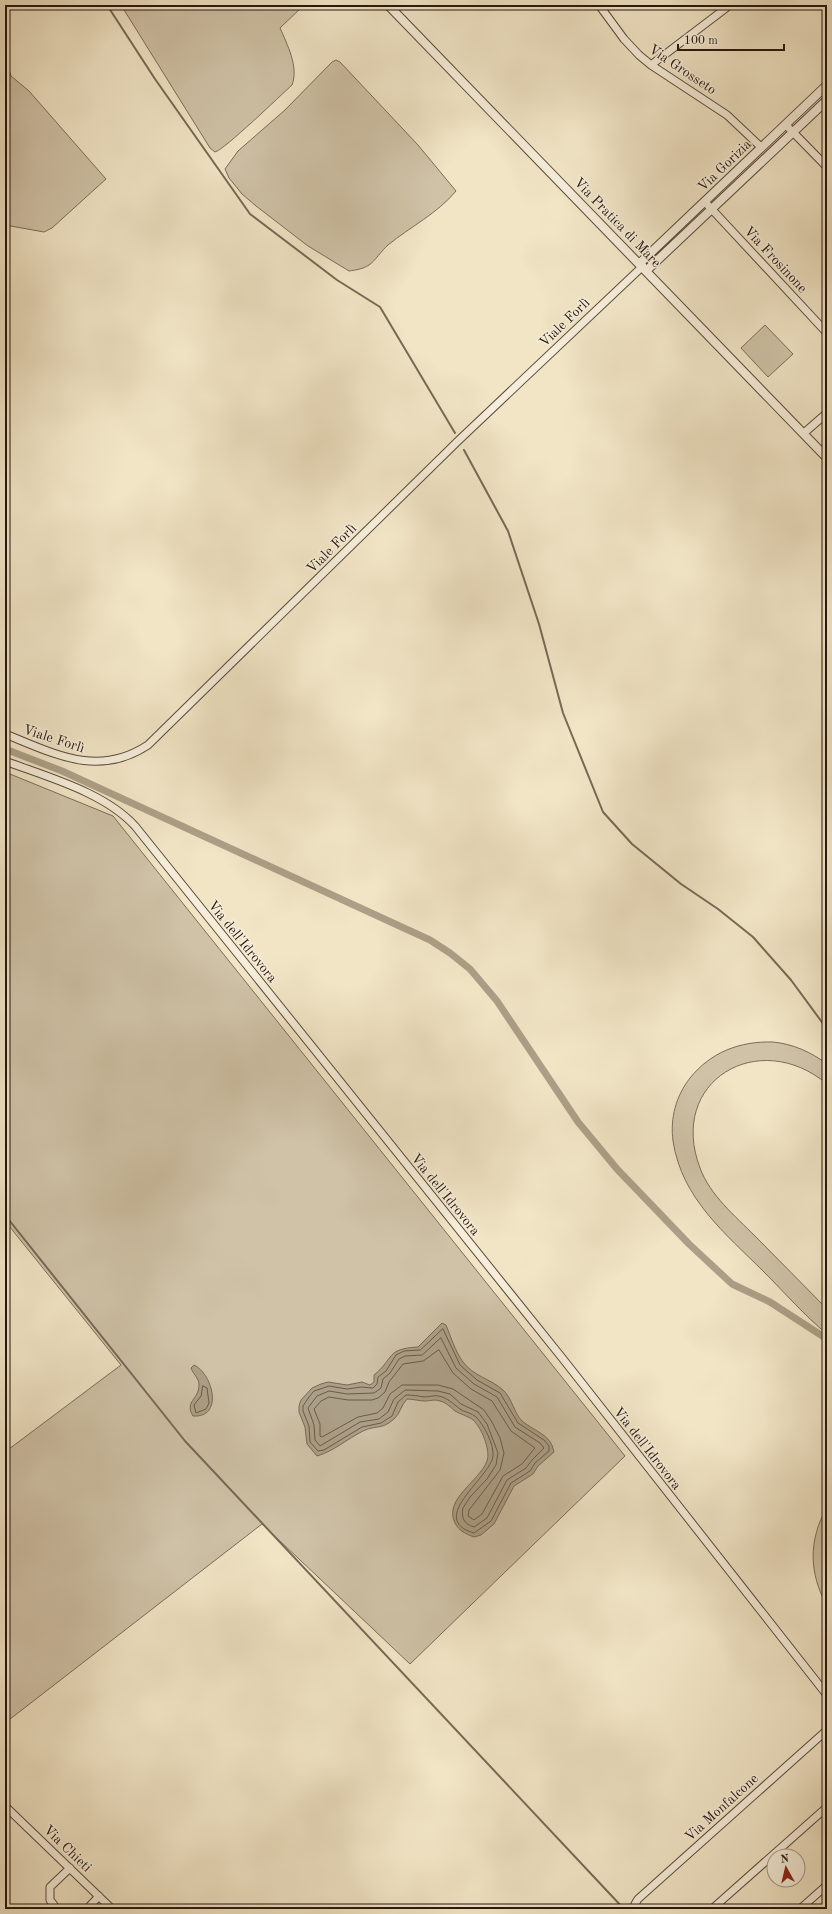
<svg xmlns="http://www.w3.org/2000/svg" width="832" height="1914" viewBox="0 0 832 1914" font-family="'Old Standard TT',serif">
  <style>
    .green { fill: #cfc2a7; stroke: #7b6c5a }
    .water { fill: #ac9f87; stroke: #776956 }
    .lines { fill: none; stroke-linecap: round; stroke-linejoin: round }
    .shore { stroke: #6a5b4a; stroke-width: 1 }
    .stream { stroke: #776956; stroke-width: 2 }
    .canal { stroke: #ac9f87; stroke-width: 7 }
    .minor-casing { stroke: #5a4a3b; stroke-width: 9 }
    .tertiary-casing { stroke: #5a4a3b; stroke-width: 10 }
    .minor { stroke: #f6eeda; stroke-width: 7 }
    .tertiary { stroke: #f6eeda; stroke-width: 8 }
    .labels { text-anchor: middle; stroke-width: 3; stroke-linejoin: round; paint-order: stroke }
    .street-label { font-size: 14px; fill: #27170d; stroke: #f6eeda }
  </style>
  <rect width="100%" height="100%" fill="#f1e5c6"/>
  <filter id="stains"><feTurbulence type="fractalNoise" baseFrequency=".005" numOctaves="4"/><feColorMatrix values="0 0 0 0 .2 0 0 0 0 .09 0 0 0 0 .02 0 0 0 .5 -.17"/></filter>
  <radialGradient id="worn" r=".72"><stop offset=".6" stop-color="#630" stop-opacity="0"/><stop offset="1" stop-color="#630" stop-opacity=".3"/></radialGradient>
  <path class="green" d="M 121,5 L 304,5 L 280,28 C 287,44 299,67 292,85 C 281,95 224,150 215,152 L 210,148 Z
    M 336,60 L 340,62 L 418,145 L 456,191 C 438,213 410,227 388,245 C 382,250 375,261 369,265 C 363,269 356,270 349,271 L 308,246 L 256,206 L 242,194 L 229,178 L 225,169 L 238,151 L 285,110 L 332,62 Z
    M 5,67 L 8,67 L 11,76 L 29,91 L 106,179 L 52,228 L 44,232 L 5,225 Z
    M 765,325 L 793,354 L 768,377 L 741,348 Z
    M 5,772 L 113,816 L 625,1456 L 410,1664 L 262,1524 L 5,1723 L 5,1452 L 121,1365 L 5,1221 Z
    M 773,1042 C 793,1044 811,1052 827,1064 L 827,1084 C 759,1027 667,1081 700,1168 C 710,1195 735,1216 755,1236 C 779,1260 803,1285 827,1309 L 827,1334 C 805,1316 785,1293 764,1272 C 725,1233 682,1199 673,1141 C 670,1118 676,1096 690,1078 C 711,1052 740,1041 773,1042 Z
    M 827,1507 L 827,1535 L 824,1563 L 827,1579 L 827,1606 C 809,1573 808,1541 827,1507 Z"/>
  <path class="water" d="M 442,1323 L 446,1325 C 451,1337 455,1351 463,1362 C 473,1376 491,1379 503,1390 C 512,1398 514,1413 522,1421 C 535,1432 551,1434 554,1452 L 538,1466 L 533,1474 L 514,1486 L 494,1524 L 481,1535 L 474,1537 C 466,1534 459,1531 455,1523 C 443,1499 480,1481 487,1461 C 491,1450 481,1426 472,1419 C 467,1416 460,1414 455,1411 C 450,1407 447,1403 440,1401 C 435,1399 430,1401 425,1401 C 419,1401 413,1399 407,1399 C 401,1405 400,1414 394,1419 C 382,1430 375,1425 363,1431 C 347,1439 334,1451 317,1456 L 307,1444 L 305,1427 L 299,1412 L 299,1406 L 301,1400 L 312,1388 L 321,1384 L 328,1382 L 347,1385 L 362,1382 L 370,1385 L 374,1382 L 374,1375 C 395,1358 385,1349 418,1347 Z
    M 194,1365 C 213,1374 224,1418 193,1416 C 184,1401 199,1400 199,1385 C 199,1378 193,1374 191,1368 Z"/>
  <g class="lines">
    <path class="shore" d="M 443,1329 L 460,1365 L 477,1380 L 500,1393 L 518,1423 L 544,1440 L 549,1446 L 549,1451 L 535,1463 L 530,1471 L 511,1483 L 491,1521 L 474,1533 C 426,1519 491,1477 493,1456 C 494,1444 484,1425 476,1417 C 472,1413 464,1412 460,1409 C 453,1404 448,1398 439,1396 C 434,1395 429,1397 424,1397 C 418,1396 413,1395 406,1395 L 398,1402 L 392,1416 L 381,1423 L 362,1427 L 324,1450 L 318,1451 L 310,1442 L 309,1426 L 303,1411 L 303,1406 L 309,1397 L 314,1391 L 329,1386 L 347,1389 L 361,1387 L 373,1388 L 377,1384 L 378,1377 L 386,1371 L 396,1355 L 404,1351 L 420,1350 Z
      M 441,1338 L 456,1368 L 474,1384 L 497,1397 L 515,1427 L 540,1443 L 544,1448 L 532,1460 L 526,1468 L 507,1480 L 487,1518 L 474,1527 C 464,1524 461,1518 463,1508 L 470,1497 L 487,1479 L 496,1465 L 498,1453 L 487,1424 L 478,1412 L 461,1404 L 450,1394 L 438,1391 L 405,1390 L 394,1399 L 388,1412 L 379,1419 L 360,1422 L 320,1446 L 315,1440 L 314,1425 L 308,1408 L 317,1396 L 329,1391 L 347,1394 L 374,1393 L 381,1388 L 383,1379 L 390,1373 L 399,1359 L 405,1356 L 422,1355 Z
      M 439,1350 L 453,1373 L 471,1389 L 492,1401 L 511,1431 L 535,1448 L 522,1464 L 503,1476 L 482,1514 L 474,1520 L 468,1516 L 469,1510 L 500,1470 L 504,1453 L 500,1438 L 492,1422 L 484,1410 L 453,1389 L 438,1385 L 402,1385 L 390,1394 L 383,1408 L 377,1413 L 358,1417 L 322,1437 L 320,1436 L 320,1424 L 314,1409 L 321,1401 L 329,1397 L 348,1400 L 372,1400 L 378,1398 L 385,1392 L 389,1382 L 403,1364 L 423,1361 Z
      M 203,1386 L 207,1388 L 209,1403 L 206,1409 L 196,1413 L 194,1405 L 201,1396 Z"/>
    <path class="stream" d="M 107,5 L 155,79 L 250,214 L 337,280 L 380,307 L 455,433
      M 464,450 L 508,531 L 539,624 L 563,713 L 603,812 L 632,844 L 681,884 L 718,909 L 753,937 L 791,980 L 827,1029
      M 5,1215 L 185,1441 L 624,1909"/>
    <path class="canal" d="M 5,749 L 62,771 L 430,940 L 450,953 L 470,969 L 497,1001 L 578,1122 L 617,1169 L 689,1244 L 732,1284 L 770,1302 L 827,1339"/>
    <defs>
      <path id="minor" d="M 599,5 L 624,39 L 639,55 L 651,65 L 727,115 L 761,147
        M 651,65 L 730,5
        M 786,125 L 827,167
        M 705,202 L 827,333
        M 804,433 L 827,413
        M 5,734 C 55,754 98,778 148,745 L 459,440 L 643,266
        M 5,761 C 47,777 104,792 135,826 L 563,1359 L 827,1695
        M 5,1806 L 112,1909
        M 54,1905 L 50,1900 L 50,1887 L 70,1868
        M 87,1909 L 99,1896
        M 636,1909 L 635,1904 L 638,1899 L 827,1730
        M 712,1909 L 827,1807
        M 800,1909 L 827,1885"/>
      <path id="tertiary" d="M 388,5 L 827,458
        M 640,263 L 827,85
        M 647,270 L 827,100"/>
    </defs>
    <use href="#minor" class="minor-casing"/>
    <use href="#tertiary" class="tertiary-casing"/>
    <use href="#minor" class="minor"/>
    <use href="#tertiary" class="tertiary"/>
  </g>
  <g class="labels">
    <g class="street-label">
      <text transform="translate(683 69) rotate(34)" y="5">Via Grosseto</text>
      <text transform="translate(724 165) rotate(-44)" y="5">Via Gorizia</text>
      <text transform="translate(618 222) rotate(46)" y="5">Via Pratica di Mare</text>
      <text transform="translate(776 259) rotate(47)" y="5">Via Frosinone</text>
      <text transform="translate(564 322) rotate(-44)" y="5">Viale Forlì</text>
      <text transform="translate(331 548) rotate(-45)" y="5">Viale Forlì</text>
      <text transform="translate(54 738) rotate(18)" y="5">Viale Forlì</text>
      <text transform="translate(243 941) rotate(51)" y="5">Via dell'Idrovora</text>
      <text transform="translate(446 1194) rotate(51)" y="5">Via dell'Idrovora</text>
      <text transform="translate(648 1448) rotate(52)" y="5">Via dell'Idrovora</text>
      <text transform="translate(721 1807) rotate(-42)" y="5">Via Monfalcone</text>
      <text transform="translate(68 1848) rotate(44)" y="5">Via Chieti</text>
    </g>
  </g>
  <rect width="832" height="1914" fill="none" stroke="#f1e5c6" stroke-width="20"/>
  <rect x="6" y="6" width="820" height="1902" fill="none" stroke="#27170d" stroke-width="2"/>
  <rect x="10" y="10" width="812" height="1894" fill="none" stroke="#27170d"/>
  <g transform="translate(786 1868) rotate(352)"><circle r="19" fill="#f6eeda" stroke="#a39888"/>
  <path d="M0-3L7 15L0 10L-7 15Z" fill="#8f2418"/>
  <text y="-6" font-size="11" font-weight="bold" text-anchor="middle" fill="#27170d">N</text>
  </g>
  <path d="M678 44v6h106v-6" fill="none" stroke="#27170d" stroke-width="2"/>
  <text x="684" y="44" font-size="12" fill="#27170d" stroke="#f6eeda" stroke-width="3" paint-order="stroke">100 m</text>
  <rect width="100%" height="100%" filter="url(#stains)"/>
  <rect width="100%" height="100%" fill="url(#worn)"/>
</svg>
